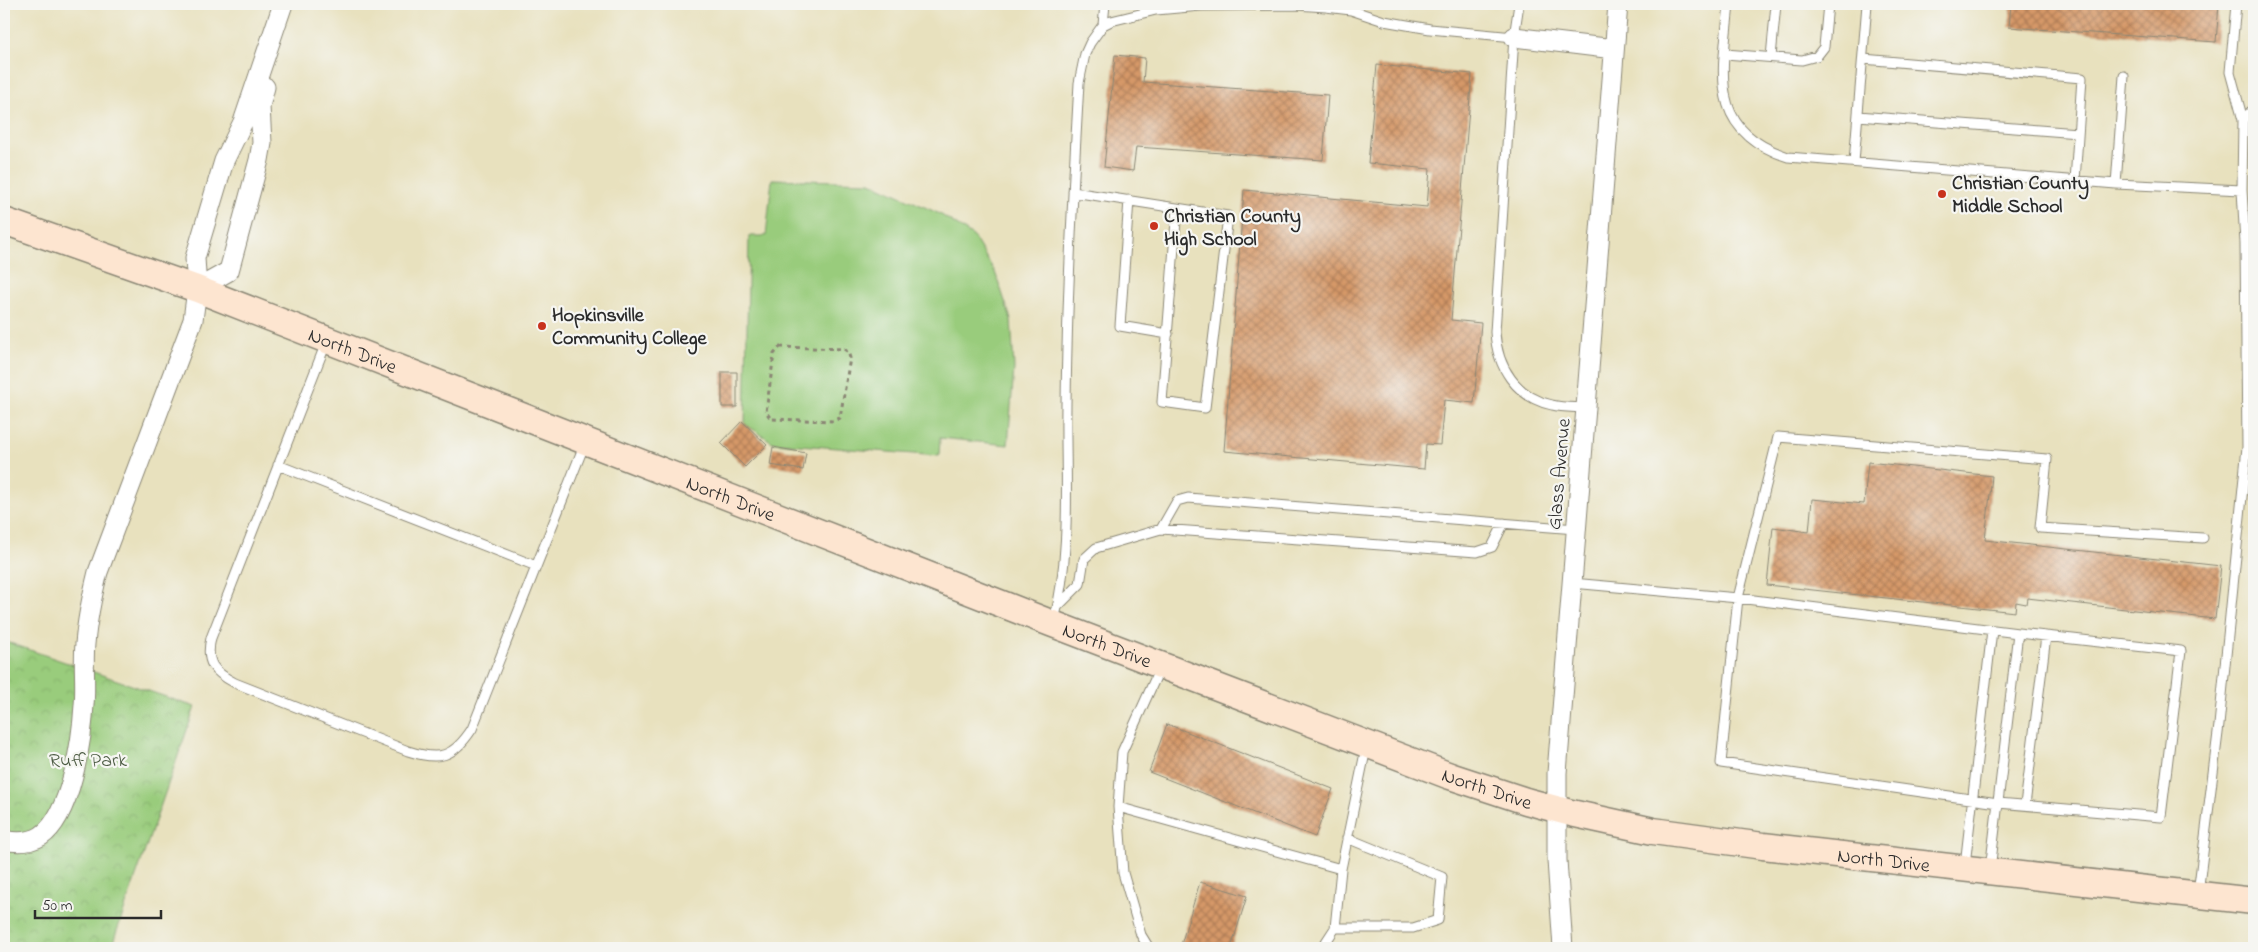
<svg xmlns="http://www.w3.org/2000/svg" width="2258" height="952" viewBox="0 0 2258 952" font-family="'Indie Flower',sans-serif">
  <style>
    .park { fill: url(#park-crowns); stroke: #627c54 }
    .garden { fill: #99cc7c; stroke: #627c54 }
    .building { fill: url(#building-cross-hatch) }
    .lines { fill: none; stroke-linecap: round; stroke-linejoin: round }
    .service-casing { stroke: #8a8674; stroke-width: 11 }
    .minor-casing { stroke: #8a8674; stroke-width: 21 }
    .secondary-casing { stroke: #8a8674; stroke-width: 29 }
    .path { stroke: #8a8674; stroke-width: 3; stroke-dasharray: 4 4; stroke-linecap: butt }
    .service { stroke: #fff; stroke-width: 9 }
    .minor { stroke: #fff; stroke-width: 19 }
    .secondary { stroke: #fde5d0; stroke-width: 26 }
    .poi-dot { fill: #c8321e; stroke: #f6f6f2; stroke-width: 2 }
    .labels { text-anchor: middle; stroke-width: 4.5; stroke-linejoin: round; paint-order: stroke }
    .poi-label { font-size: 20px; font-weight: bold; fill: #2b2b2b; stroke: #f6f6f2; text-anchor: start }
    .street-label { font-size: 20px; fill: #2b2b2b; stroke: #f6f6f2 }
    .park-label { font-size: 20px; fill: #4c5b43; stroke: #f6f6f2 }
  </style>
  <defs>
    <pattern id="park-crowns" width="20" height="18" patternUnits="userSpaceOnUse" patternTransform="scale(1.25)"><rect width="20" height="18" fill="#99cc7c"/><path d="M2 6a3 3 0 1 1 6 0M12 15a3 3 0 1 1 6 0" fill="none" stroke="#84af6b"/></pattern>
    <pattern id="building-cross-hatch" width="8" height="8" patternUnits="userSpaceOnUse" patternTransform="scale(1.25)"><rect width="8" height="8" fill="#d59868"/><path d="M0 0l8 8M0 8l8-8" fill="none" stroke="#ad7c56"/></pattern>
  </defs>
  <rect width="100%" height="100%" fill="#f6f6f2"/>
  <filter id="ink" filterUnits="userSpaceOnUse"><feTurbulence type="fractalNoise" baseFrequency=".02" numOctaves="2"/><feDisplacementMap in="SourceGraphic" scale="10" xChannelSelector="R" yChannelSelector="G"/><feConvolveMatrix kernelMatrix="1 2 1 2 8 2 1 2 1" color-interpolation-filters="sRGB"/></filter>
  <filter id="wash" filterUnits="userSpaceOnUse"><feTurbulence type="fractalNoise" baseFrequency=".0096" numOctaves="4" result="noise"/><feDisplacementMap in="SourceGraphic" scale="20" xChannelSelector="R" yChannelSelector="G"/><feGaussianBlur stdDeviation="1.12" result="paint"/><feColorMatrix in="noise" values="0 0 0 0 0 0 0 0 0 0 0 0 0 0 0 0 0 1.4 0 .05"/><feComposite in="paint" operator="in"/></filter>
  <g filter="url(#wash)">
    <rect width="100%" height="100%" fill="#e8e1be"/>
    <path class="park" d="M 4,641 L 195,707 L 111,948 L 4,948 Z"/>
    <path class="garden" d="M 772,179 L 870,182 L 940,214 L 973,236 L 995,272 L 1011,319 L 1014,368 L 1008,445 L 940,438 L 939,456 L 774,443 L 745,424 L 749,236 L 766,236 Z"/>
    <g id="blocks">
      <path class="building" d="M 2011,4 L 2219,4 L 2216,42 L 2009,27 Z
        M 1115,55 L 1145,58 L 1143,82 L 1328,95 L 1323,160 L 1136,147 L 1133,171 L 1104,167 Z
        M 1377,65 L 1472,74 L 1451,320 L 1481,323 L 1474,403 L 1444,400 L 1440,445 L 1426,444 L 1424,469 L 1224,451 L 1244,190 L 1427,207 L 1430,169 L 1368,163 Z
        M 722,372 L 737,372 L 737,407 L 722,407 Z
        M 742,421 L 767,445 L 745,467 L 721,443 Z
        M 773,447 L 806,453 L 803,470 L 770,465 Z
        M 1868,462 L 1992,476 L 1985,540 L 2221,566 L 2215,619 L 2027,598 L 2026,604 L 2016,602 L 2015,612 L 1767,585 L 1773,527 L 1809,532 L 1812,499 L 1864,504 Z
        M 1167,724 L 1333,789 L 1315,837 L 1149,772 Z
        M 1200,882 L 1247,896 L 1231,948 L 1180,948 Z"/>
    </g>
  </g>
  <g filter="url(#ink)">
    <use href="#blocks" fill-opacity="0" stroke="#8a8674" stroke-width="1"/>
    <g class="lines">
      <defs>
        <path id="service" d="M 1519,4 L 1514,37 L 1495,332 C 1497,367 1516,397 1552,405 C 1563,408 1575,407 1587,408
          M 1729,4 C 1723,72 1706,130 1788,157 L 2116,184 L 2242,190
          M 2236,4 L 2230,72 L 2243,120
          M 1103,25 L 1105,4
          M 1725,54 L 1802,60 L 1817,56 L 1824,47 L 1828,4
          M 1771,57 L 1776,4
          M 1863,59 L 2082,78 L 2075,181
          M 1858,116 L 2078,133
          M 1854,162 L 1867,4
          M 2116,184 L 2124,76
          M 1073,192 L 1228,216 L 1205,408 L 1162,402 L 1177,208
          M 1129,200 L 1120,326 L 1168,334
          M 326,343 L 211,638 C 205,663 214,672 235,683 L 408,751 C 439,761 453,758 472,729 L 585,443
          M 278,465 L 536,566
          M 1161,529 L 1177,501 L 1188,498 L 1576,529
          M 1572,583 L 1738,598 L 2018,633 L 2181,651 L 2161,817 L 1998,803 L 1721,763 L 1738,598 L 1778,437 L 2047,459 L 2040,528 L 2203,538
          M 1058,606 L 1080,584 L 1084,559 L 1096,548 L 1161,529 L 1477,552 L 1492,547 L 1504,523
          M 1054,621 C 1072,551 1065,477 1066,406 C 1067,298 1073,190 1079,83 L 1085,54 L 1090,43 L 1103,25 L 1111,21 L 1156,10 L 1201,6 L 1296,5 L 1326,7 L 1351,10 L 1384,21 L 1430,29 L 1514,37
          M 2025,805 L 2046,636
          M 1118,807 L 1341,869
          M 1965,865 L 1992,630
          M 1990,870 L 2018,633
          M 2198,893 L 2219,725 L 2247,447 L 2245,243 L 2242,190 L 2243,120 L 2254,108
          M 1335,928 L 1413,928 L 1438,920 L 1442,877 L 1347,838
          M 1149,948 L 1141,935 L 1123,873 L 1118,807 L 1122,752 L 1160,668
          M 1322,948 L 1335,928 L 1341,869 L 1366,748"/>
        <path id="minor" d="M 1514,37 L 1614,49
          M 197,289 L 229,271 L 259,160 L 262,143 L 260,106 L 265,87
          M 4,840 C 17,843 29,843 41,836 C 71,816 82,739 84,705 C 86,685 83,664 85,644 C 87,620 92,596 98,572 L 193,320 L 197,289 L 195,258 L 224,161 L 243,122 L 283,4
          M 1563,948 L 1557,860 L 1557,773 L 1618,4"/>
        <g id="secondary">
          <path id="s1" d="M 4,221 L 197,289 L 1053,624 L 1450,776 L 1526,801 L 1571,813 L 1653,831 L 1763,846 L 2254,901"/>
        </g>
      </defs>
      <use href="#service" class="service-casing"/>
      <use href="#minor" class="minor-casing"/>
      <use href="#secondary" class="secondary-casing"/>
      <path class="path" d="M 780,347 L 844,349 L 848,352 L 850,358 L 840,418 L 833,421 L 771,419 L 766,412 L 774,354 Z"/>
      <use href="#service" class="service"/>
      <use href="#minor" class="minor"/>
      <use href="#secondary" class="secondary"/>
    </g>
  </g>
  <g class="poi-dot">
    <circle cx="1942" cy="194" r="5"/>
    <circle cx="1154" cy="226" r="5"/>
    <circle cx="542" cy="326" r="5"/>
  </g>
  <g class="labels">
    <g class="poi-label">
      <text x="1952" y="189">Christian County<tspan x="1952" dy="23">Middle School</tspan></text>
      <text x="1164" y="222">Christian County<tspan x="1164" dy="23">High School</tspan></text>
      <text x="552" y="321">Hopkinsville<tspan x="552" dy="23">Community College</tspan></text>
    </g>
    <g class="street-label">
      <text dy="7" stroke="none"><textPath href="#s1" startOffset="372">North Drive</textPath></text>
      <text transform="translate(1558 474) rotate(-85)" y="7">Glass Avenue</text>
      <text dy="7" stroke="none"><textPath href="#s1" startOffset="778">North Drive</textPath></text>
      <text dy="7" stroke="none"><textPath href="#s1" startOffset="1182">North Drive</textPath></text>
      <text dy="7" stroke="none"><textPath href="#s1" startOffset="1588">North Drive</textPath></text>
      <text dy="7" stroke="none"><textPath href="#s1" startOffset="1992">North Drive</textPath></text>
    </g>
    <g class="park-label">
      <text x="88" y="766">Ruff Park</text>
    </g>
  </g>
  <rect width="2258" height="952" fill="none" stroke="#f6f6f2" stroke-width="20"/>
  <path d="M35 910v8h126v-8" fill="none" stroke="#2b2b2b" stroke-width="2.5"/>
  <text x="42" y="910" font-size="15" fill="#2b2b2b" stroke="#f6f6f2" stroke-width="4" paint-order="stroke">50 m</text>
</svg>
